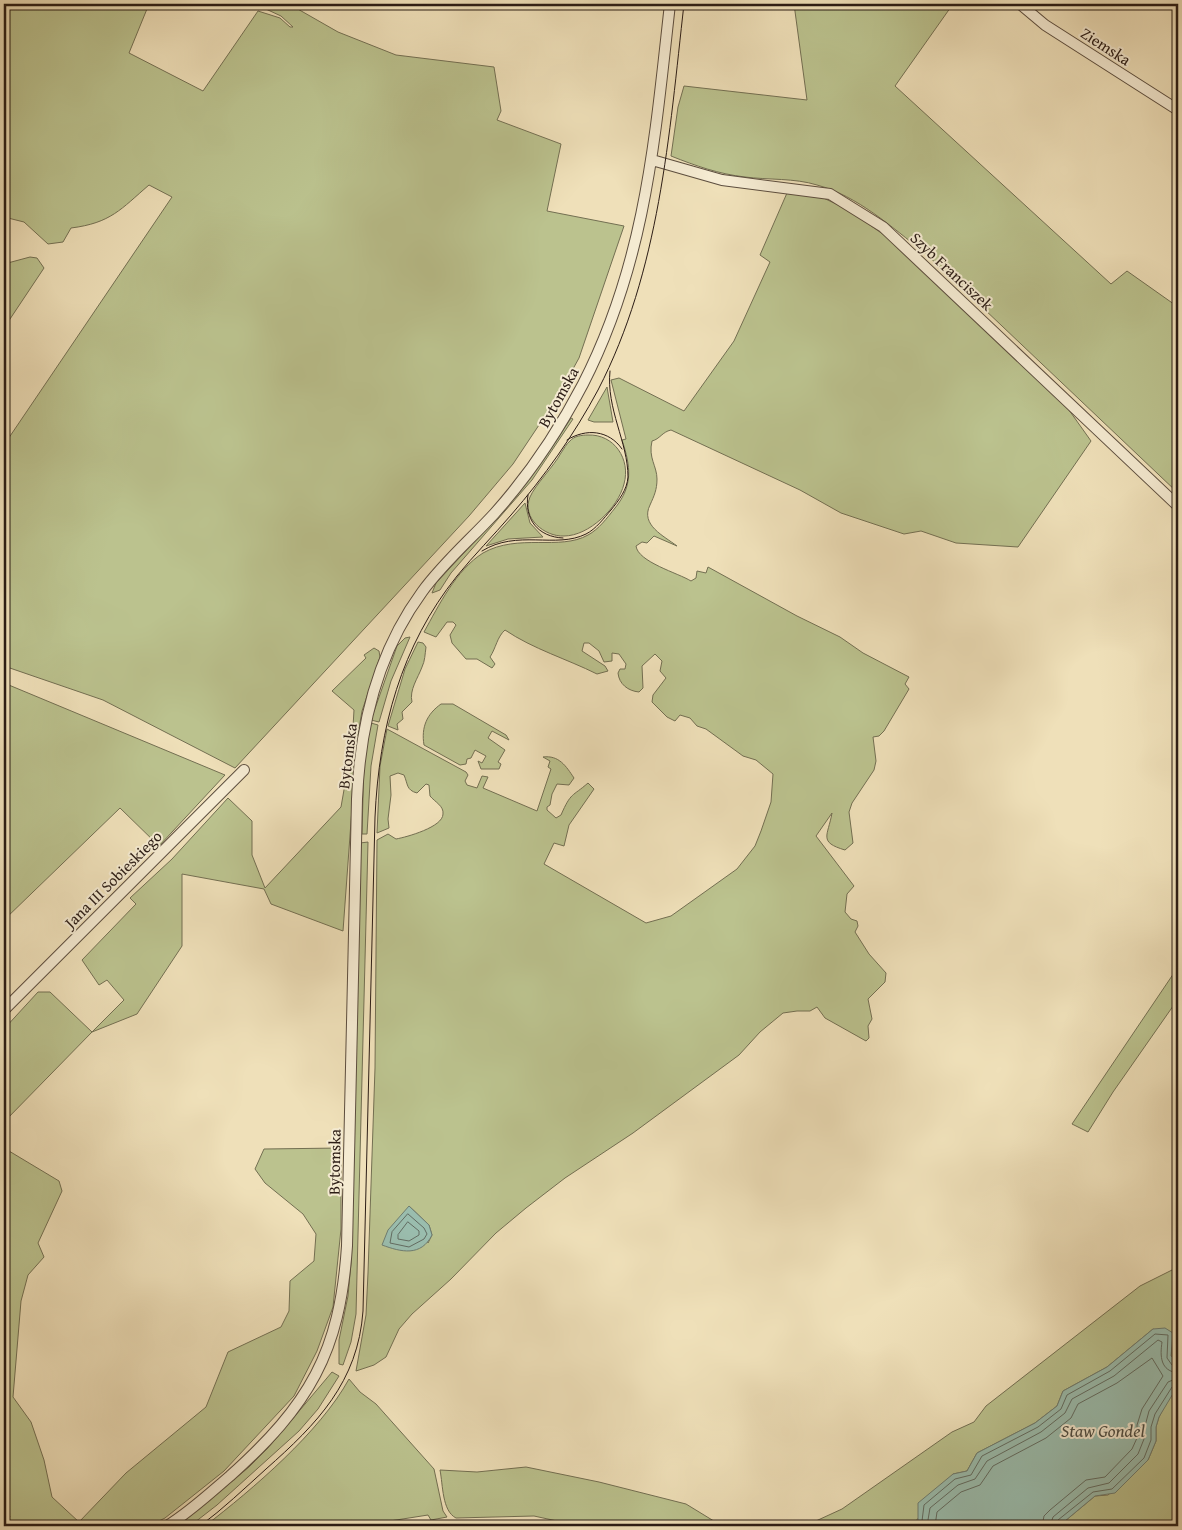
<svg xmlns="http://www.w3.org/2000/svg" width="1182" height="1530" viewBox="0 0 1182 1530" font-family="'Gentium Book Plus',serif">
  <style>
    .green { fill: #bbc28e; stroke: #736f52; fill-rule: evenodd }
    .water { fill: #9abdae; stroke: #6e7d71 }
    .lines { fill: none; stroke-linecap: round; stroke-linejoin: round }
    .shore { stroke: #626c62; stroke-width: 1 }
    .minor-casing { stroke: #5c4d3e; stroke-width: 12 }
    .minor { stroke: #f5ebd2; stroke-width: 10 }
    .tram { stroke: #2b1c15; stroke-width: 1 }
    .labels { text-anchor: middle; stroke-width: 4; stroke-linejoin: round; paint-order: stroke }
    .street-label { font-size: 16px; fill: #2b1c15; stroke: #f5ebd2 }
    .water-label { font-size: 18px; font-style: italic; fill: #4c4c43; stroke: #f5ebd2 }
  </style>
  <rect width="100%" height="100%" fill="#efe0b9"/>
  <filter id="stains"><feTurbulence type="fractalNoise" baseFrequency=".004" numOctaves="4"/><feColorMatrix values="0 0 0 0 .2 0 0 0 0 .09 0 0 0 0 .02 0 0 0 .5 -.17"/></filter>
  <radialGradient id="worn" r=".72"><stop offset=".6" stop-color="#630" stop-opacity="0"/><stop offset="1" stop-color="#630" stop-opacity=".3"/></radialGradient>
  <path class="green" d="M 4,4 L 149,4 L 129,53 L 203,91 L 258,11 L 280,18 L 290,27 L 293,27 L 281,16 L 255,4 L 289,4 L 338,32 L 396,55 L 494,67 L 501,111 L 497,120 L 561,144 L 547,211 L 624,226 L 579,358 L 557,398 L 513,464 L 469,516 L 235,768 L 103,700 L 4,666 L 4,445 L 172,197 L 149,185 C 121,209 111,223 71,228 L 63,242 L 48,244 L 24,222 L 4,217 Z
    M 794,4 L 953,4 L 895,86 L 1111,284 L 1127,271 L 1178,307 L 1178,493 L 924,252 C 891,227 858,196 817,185 C 795,178 768,180 745,177 C 719,174 696,166 671,156 L 678,107 L 684,86 L 807,100 Z
    M 787,193 L 817,195 L 847,209 L 897,244 L 1064,403 L 1091,441 L 1018,547 L 956,543 L 921,531 L 904,534 L 841,513 L 800,490 L 671,430 C 662,432 660,439 652,441 C 648,458 657,466 657,479 C 657,490 654,496 650,505 C 640,525 664,536 677,546 L 654,536 L 647,543 L 642,542 L 636,546 C 638,562 678,573 691,581 L 696,578 L 697,571 L 706,573 L 708,567 L 797,616 L 840,637 L 863,653 L 909,677 L 905,684 L 909,689 L 884,731 L 879,736 L 873,737 L 876,761 L 874,770 L 852,803 L 849,812 L 853,843 L 845,850 C 818,842 828,836 832,813 L 816,836 L 854,886 L 847,894 L 845,912 L 851,919 L 857,921 L 858,926 L 855,932 L 869,954 L 886,973 L 885,982 L 868,999 L 872,1019 L 868,1026 L 869,1038 L 866,1041 L 825,1018 L 817,1007 L 810,1011 L 797,1011 L 783,1013 L 760,1032 L 739,1055 L 633,1133 L 565,1178 L 526,1208 L 496,1233 L 451,1279 L 412,1314 L 399,1329 L 386,1357 L 374,1365 L 356,1371 L 366,1315 L 368,1273 L 375,1068 L 377,840 L 388,834 L 396,839 C 407,837 443,827 443,814 C 444,806 435,802 430,796 L 429,785 L 426,784 L 417,793 C 406,790 408,784 404,775 L 398,773 L 390,776 L 391,795 L 388,819 L 389,828 L 377,833 L 380,766 L 387,729 L 466,772 L 468,775 L 465,781 L 467,785 L 477,788 L 482,776 L 488,777 L 483,788 L 537,811 L 551,769 L 548,767 L 550,761 L 543,757 C 559,755 566,766 574,778 L 569,785 L 557,784 L 552,794 L 550,805 L 547,807 L 547,810 L 556,818 L 561,815 C 571,792 572,797 588,783 L 594,789 L 569,825 L 564,846 L 554,843 L 544,864 L 646,923 L 671,916 L 737,869 L 755,846 L 761,831 L 771,802 L 773,774 L 756,760 L 743,756 L 706,729 L 697,726 L 690,718 L 680,715 L 675,721 L 667,717 L 652,702 L 653,695 L 666,678 L 660,671 L 662,661 L 655,654 L 642,666 L 643,688 L 639,692 C 628,691 619,684 618,673 L 620,669 L 625,669 L 626,664 L 619,654 L 612,653 L 612,661 L 604,662 L 599,651 L 589,643 L 584,643 L 582,651 L 605,666 L 608,671 L 597,674 C 567,659 533,649 505,630 C 497,637 496,648 490,657 L 495,664 L 492,668 L 477,659 L 466,659 L 452,643 L 450,635 L 456,625 L 453,622 L 447,622 L 436,637 L 424,632 C 439,605 456,570 483,553 C 518,533 560,551 588,535 C 599,529 607,518 615,508 C 633,486 631,467 622,440 L 626,439 L 611,380 L 619,378 L 684,411 L 734,341 L 770,262 L 760,255 ZM 409,1206 L 429,1225 L 432,1235 L 428,1243 Z
    M 30,257 L 37,258 L 44,268 L 4,328 L 4,264 Z
    M 607,387 L 613,422 L 594,422 L 588,420 Z
    M 571,418 L 573,419 L 532,480 L 451,573 L 440,590 L 432,593 L 436,583 C 485,530 533,480 571,418 Z
    M 588,435 C 614,434 631,459 624,484 C 618,508 589,536 564,536 C 545,537 521,518 530,497 C 535,485 554,466 561,453 C 564,449 566,444 570,441 C 574,436 582,435 588,435 Z
    M 525,503 L 530,523 L 543,537 L 508,539 L 486,546 Z
    M 410,637 L 391,681 L 379,722 L 371,720 L 397,646 L 405,638 Z
    M 418,642 L 423,643 L 426,647 C 425,654 425,661 422,667 C 418,678 409,690 412,702 L 402,712 L 403,719 L 397,724 L 398,730 L 388,726 L 405,669 Z
    M 374,648 L 379,651 L 380,657 L 362,711 L 357,740 L 343,931 L 271,904 L 264,889 L 182,874 L 182,946 L 137,1014 L 92,1032 L 4,1122 L 4,1029 L 38,992 L 50,992 L 92,1032 L 124,1000 L 107,980 L 99,985 L 82,960 L 136,904 L 130,898 L 172,859 L 228,798 L 252,821 L 252,855 L 265,888 L 341,807 L 352,744 L 354,710 L 332,691 L 366,658 L 364,655 Z
    M 4,683 L 225,775 L 159,846 L 120,808 L 4,920 Z
    M 441,704 L 453,704 L 506,735 L 509,740 L 492,731 L 488,738 L 505,750 L 498,762 L 501,764 L 499,769 L 481,769 L 478,761 L 482,763 L 486,756 L 475,750 L 471,758 L 467,759 L 466,764 L 460,765 L 424,745 C 421,727 427,714 441,704 Z
    M 371,723 L 378,725 L 371,766 L 367,834 L 362,834 L 364,758 Z
    M 368,842 L 356,1314 L 351,1342 L 343,1365 L 339,1364 L 339,1340 L 348,1296 L 351,1263 L 360,843 Z
    M 1178,967 L 1178,999 L 1113,1092 L 1088,1132 L 1072,1124 Z
    M 4,1148 L 59,1181 L 62,1191 L 38,1243 L 44,1257 L 28,1275 L 21,1301 L 13,1397 L 31,1422 L 44,1460 L 52,1497 L 79,1522 L 126,1473 L 206,1407 L 228,1352 L 281,1327 L 289,1311 L 290,1281 L 314,1261 L 316,1234 L 303,1214 L 265,1183 L 255,1169 L 264,1149 L 341,1148 L 341,1229 L 333,1307 L 317,1351 L 294,1396 L 224,1471 L 165,1518 L 149,1526 L 4,1526 L 4,1521 L 10,1517 L 4,1501 Z
    M 1178,1267 L 1178,1362 L 1171,1357 L 1173,1338 L 1153,1329 L 1107,1367 L 1063,1391 L 1057,1406 L 1035,1423 L 977,1453 L 967,1471 L 953,1474 L 912,1526 L 805,1526 L 842,1509 L 952,1432 L 974,1422 L 986,1406 L 1140,1286 Z
    M 332,1372 L 339,1376 L 318,1409 L 299,1431 L 217,1505 L 190,1526 L 178,1526 L 249,1467 L 268,1448 Z
    M 1178,1378 L 1178,1526 L 1059,1526 L 1095,1496 L 1108,1495 L 1148,1460 L 1156,1441 L 1156,1427 L 1159,1417 Z
    M 349,1379 L 360,1392 L 376,1404 L 434,1469 L 443,1511 L 447,1517 L 431,1520 L 428,1515 L 358,1526 L 205,1526 C 253,1489 320,1432 349,1379 Z
    M 526,1467 L 599,1482 L 686,1504 L 722,1526 L 580,1526 L 534,1516 L 456,1518 C 442,1511 443,1485 440,1470 L 477,1472 Z"/>
  <path class="water" d="M 409,1206 L 429,1225 L 432,1235 C 421,1257 401,1252 382,1245 L 388,1230 Z
    M 1165,1328 L 1173,1333 L 1171,1356 L 1178,1362 L 1177,1387 L 1159,1417 L 1156,1427 L 1156,1441 L 1148,1460 L 1115,1493 L 1095,1496 L 1059,1526 L 912,1526 L 918,1521 L 918,1503 L 953,1474 L 967,1471 L 977,1453 L 1035,1423 L 1057,1406 L 1063,1391 L 1107,1367 L 1153,1329 Z"/>
  <g class="lines">
    <path class="shore" d="M 408,1214 L 424,1228 L 427,1234 L 424,1239 L 409,1247 L 390,1243 L 392,1232 Z
      M 408,1222 L 419,1231 L 419,1235 L 409,1241 L 398,1239 L 398,1235 Z
      M 919,1526 L 922,1521 L 924,1505 L 955,1479 L 971,1475 L 982,1456 L 1038,1427 L 1061,1409 L 1067,1395 L 1110,1371 L 1155,1334 L 1168,1335 L 1167,1358 L 1172,1365 L 1178,1366
      M 927,1526 L 930,1508 L 958,1485 L 975,1479 L 987,1461 L 1041,1432 L 1065,1413 L 1072,1399 L 1114,1376 L 1158,1340 L 1162,1342 C 1160,1356 1160,1371 1178,1373
      M 935,1526 L 937,1512 L 961,1492 L 980,1485 L 993,1466 L 1046,1438 L 1071,1418 L 1078,1404 L 1117,1383 L 1152,1358 L 1163,1376 L 1142,1409 L 1137,1425 L 1137,1438 L 1132,1449 L 1105,1477 L 1086,1480 L 1050,1510 L 1044,1516 L 1042,1526
      M 1050,1526 L 1053,1517 L 1088,1488 L 1109,1483 L 1138,1454 L 1144,1439 L 1145,1426 L 1149,1411 L 1168,1382 L 1178,1378
      M 1056,1526 L 1058,1520 L 1093,1492 L 1112,1489 L 1144,1458 L 1151,1440 L 1151,1427 L 1155,1414 L 1172,1387 L 1178,1384"/>
    <defs>
      <path id="minor" d="M 1020,4 L 1045,25 L 1178,110
        M 652,160 L 722,180 L 830,194 L 883,227 L 1178,506
        M 4,1010 L 244,770
        M 167,1526 C 190,1512 210,1493 230,1476 C 309,1405 340,1353 347,1246 L 357,799 C 360,726 378,652 422,592 C 443,563 470,540 494,514 C 529,475 559,430 583,384 C 646,261 655,137 670,4"/>
    </defs>
    <use href="#minor" class="minor-casing"/>
    <use href="#minor" class="minor"/>
    <path class="tram" d="M 567,440 C 586,428 609,430 622,449
      M 528,495 C 524,519 538,537 563,538
      M 482,551 C 517,529 556,549 586,534 C 596,529 604,518 611,510 C 619,500 627,490 628,477 C 628,442 606,409 610,371
      M 200,1526 C 223,1509 245,1488 266,1469 C 317,1424 358,1382 363,1311 L 375,817 C 379,728 401,646 457,576 C 474,555 493,536 511,515 C 544,477 574,435 598,390 C 660,270 669,136 684,4"/>
  </g>
  <g class="labels">
    <g class="street-label">
      <text transform="translate(1106 46) rotate(33)" y="6">Ziemska</text>
      <text transform="translate(952 271) rotate(43)" y="6">Szyb Franciszek</text>
      <text transform="translate(558 397) rotate(-61)" y="6">Bytomska</text>
      <text transform="translate(347 756) rotate(-83)" y="6">Bytomska</text>
      <text transform="translate(113 879) rotate(-45)" y="6">Jana III Sobieskiego</text>
      <text transform="translate(334 1162) rotate(-89)" y="6">Bytomska</text>
    </g>
    <g class="water-label">
      <text x="1103" y="1437">Staw Gondel</text>
    </g>
  </g>
  <rect width="1182" height="1530" fill="none" stroke="#efe0b9" stroke-width="20"/>
  <rect x="5" y="5" width="1172" height="1520" fill="none" stroke="#2b1c15" stroke-width="2.5"/>
  <rect x="10" y="10" width="1162" height="1510" fill="none" stroke="#2b1c15"/>
  <rect width="100%" height="100%" filter="url(#stains)"/>
  <rect width="100%" height="100%" fill="url(#worn)"/>
</svg>
